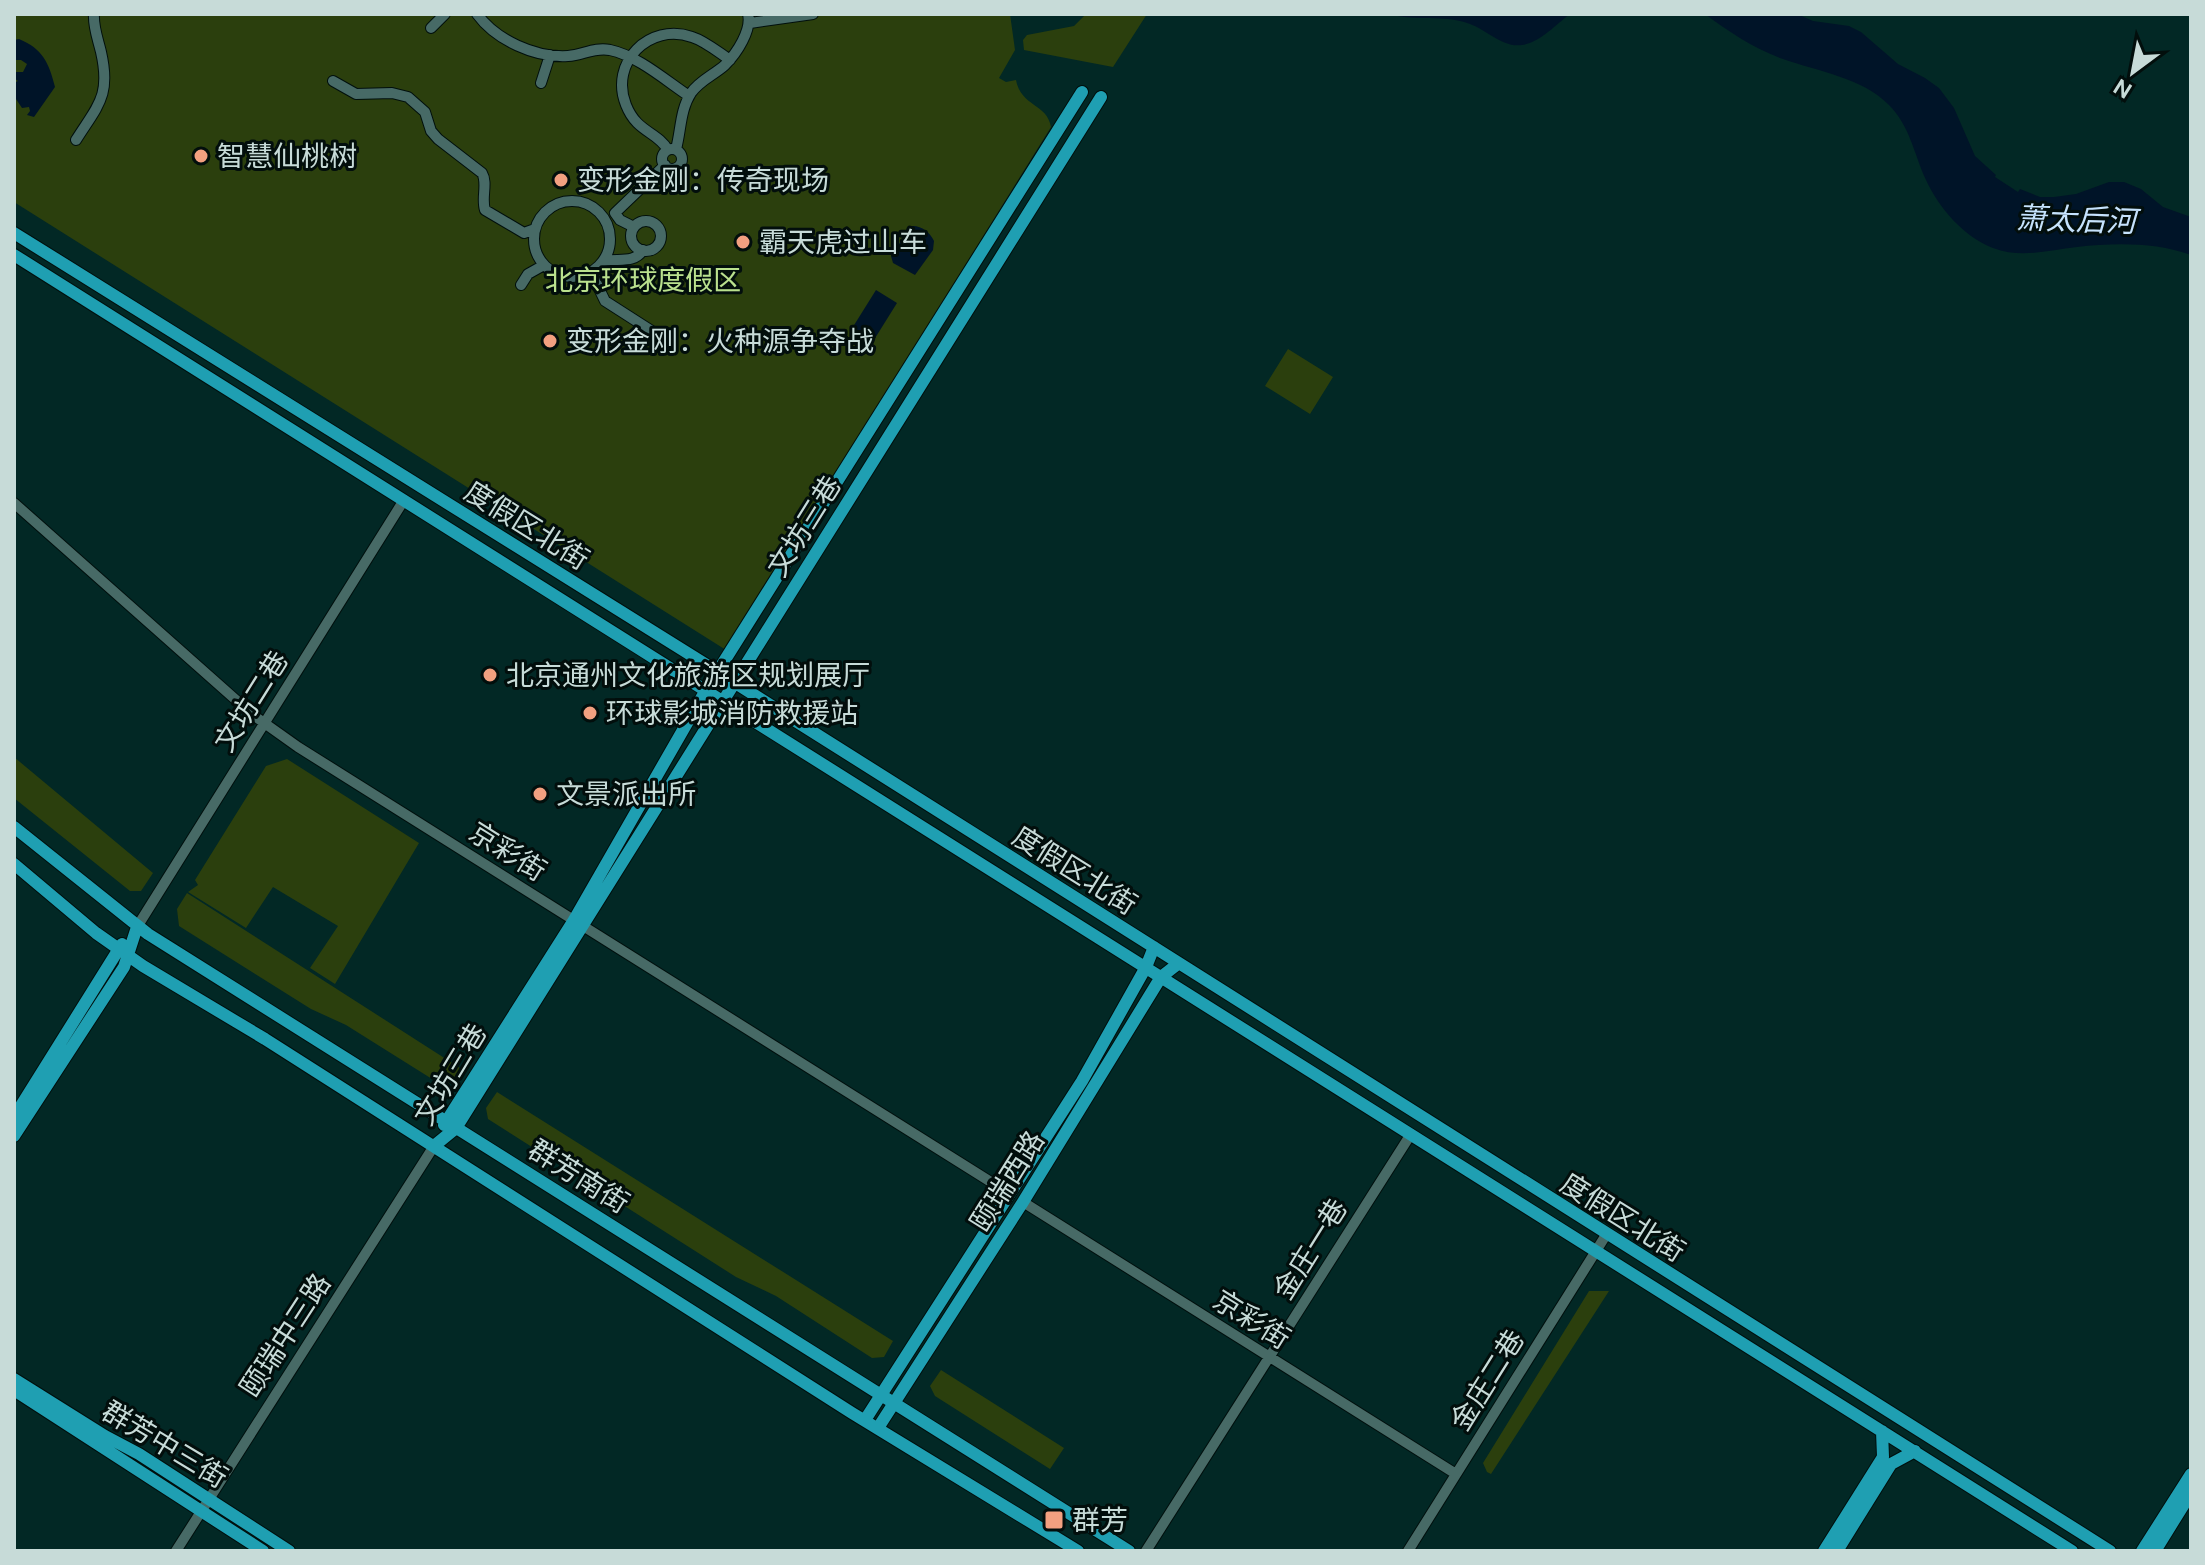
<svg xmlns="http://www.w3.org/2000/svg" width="2205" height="1565" viewBox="0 0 2205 1565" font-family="'DM Sans','Noto Sans SC',sans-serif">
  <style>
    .green { fill: #2b3f0d }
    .water { fill: #001428 }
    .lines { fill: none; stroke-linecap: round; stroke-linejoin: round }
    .minor-casing { stroke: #000f0d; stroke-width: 12 }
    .major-casing { stroke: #000f0d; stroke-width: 14 }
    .minor { stroke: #476a66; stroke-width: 10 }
    .major { stroke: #1f9fb2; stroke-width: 12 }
    .poi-dot { fill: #f2a080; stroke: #020e0c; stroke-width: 3 }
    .labels { text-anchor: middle; stroke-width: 6; stroke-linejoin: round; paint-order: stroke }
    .poi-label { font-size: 28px; fill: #c7dbd8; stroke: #020e0c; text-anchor: start }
    .park-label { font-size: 28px; fill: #bae18e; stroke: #020e0c }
    .street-label { font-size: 28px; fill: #c7dbd8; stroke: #020e0c }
    .water-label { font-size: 30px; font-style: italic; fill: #c6e3fd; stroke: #020e0c }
  </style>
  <rect width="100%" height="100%" fill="#022825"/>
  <path class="green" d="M 14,14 L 1010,14 L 1015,50 L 999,78 L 1006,82 L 1016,80 C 1021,107 1047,103 1051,127 L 726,650 L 14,202 Z
    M 1086,14 L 1147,14 L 1113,67 L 1024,50 L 1023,40 L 1027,35 L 1074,26 Z
    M 1288,349 L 1333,377 L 1310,414 L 1265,386 Z
    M 14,757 L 153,873 L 141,891 L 130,891 L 14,798 Z
    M 287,759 L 419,843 L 335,984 L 310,968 L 338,926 L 273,887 L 246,928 L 188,892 L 198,885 L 195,880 L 266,766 Z
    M 187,893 L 460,1068 L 451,1083 L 440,1084 L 346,1025 L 311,1009 L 179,926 L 177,909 Z
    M 497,1092 L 893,1341 L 884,1357 L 872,1358 L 776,1296 L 736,1277 L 488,1119 L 486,1108 Z
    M 1589,1291 L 1609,1291 L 1491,1474 L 1487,1472 L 1483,1463 Z
    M 941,1370 L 1064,1448 L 1050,1469 L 935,1396 L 930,1386 Z"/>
  <path class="water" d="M 1389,14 L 1570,14 C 1555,25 1541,42 1522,45 C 1503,48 1487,30 1470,24 C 1444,14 1416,22 1389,14 Z
    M 1705,14 L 1797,14 L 1813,21 L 1849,26 L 1861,32 L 1898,64 L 1925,78 L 1939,88 L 1954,108 L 1975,156 L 1996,175 L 1995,177 L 2018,192 L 2020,189 L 2040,197 L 2054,197 L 2076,194 L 2109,182 L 2124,182 L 2141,189 L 2163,207 L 2191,217 L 2191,255 C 2155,242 2114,243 2077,247 C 2048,250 2022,259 1993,248 C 1964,237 1939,208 1926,180 C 1914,154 1910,126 1889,105 C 1863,78 1817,71 1783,59 C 1755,49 1729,32 1705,14 Z
    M 19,39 C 43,49 49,63 55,87 L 34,117 L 27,115 L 30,111 L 29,107 L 22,108 L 14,96 L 14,83 L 18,81 L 14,78 L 14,72 L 23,72 L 27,64 L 21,60 L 15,60 L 14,40 Z
    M 911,226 C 921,225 930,232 934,241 L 933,250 L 915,275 L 893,263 L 891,256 Z
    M 876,290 L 897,303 L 872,343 L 851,330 Z"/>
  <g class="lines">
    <defs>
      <path id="minor" d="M 477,14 C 496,40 535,58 568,56 C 583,55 594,47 610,50 C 638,56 665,80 689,96
        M 750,23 L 813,14
        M 431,28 L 445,14
        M 333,81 L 356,94 L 392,93 L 408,97 L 425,112 L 431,131 L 438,139 L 482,173 C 488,183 481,198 485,210 L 524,233 L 535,229
        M 541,83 L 550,55
        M 76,140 C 98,105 111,96 101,52 C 98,39 93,27 94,14
        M662 159a10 10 0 1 1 20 0a10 10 0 1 1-20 0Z
        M 676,149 C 681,131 680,110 691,93 C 700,80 714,75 725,65 C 737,53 752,30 748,14
        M 668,150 C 657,131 637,133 626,105 C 609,63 649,22 692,37 C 705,41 718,52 730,60
        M534 239a38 38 0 1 1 76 0a38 38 0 1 1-76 0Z
        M631 236a15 15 0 1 1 30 0a15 15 0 1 1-30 0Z
        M 634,227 L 620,220 L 615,213 L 665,165
        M 604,261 C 619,258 634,264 643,250
        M 591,272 L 605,301 L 658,335
        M 521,285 L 528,274 L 544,265
        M 14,503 L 253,715 L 298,747 L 1010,1194
        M 137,927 L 404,500
        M 1023,1202 L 1456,1474
        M 176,1551 L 434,1146
        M 1146,1551 L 1411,1134
        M 1408,1551 L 1606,1235"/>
      <path id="major" d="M 14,233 L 718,672 L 2110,1551
        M 14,255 L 2072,1551
        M 14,827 L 148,934 L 1129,1551
        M 14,864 L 96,933 L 143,966 L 265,1039 L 852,1413 L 1078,1551
        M 14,1117 L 122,944
        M 444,1125 L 574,920 L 706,690 L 1082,92
        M 14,1136 L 124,967 L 137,927
        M 434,1146 L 456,1128 L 1101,97
        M 14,1379 L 105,1436 L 139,1454 L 289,1551
        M 14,1390 L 263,1551
        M 865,1420 L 1082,1081 L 1146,967 L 1154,947
        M 878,1428 L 1023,1202 L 1161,977 L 1179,963
        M 1824,1551 L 1883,1457 L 1882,1431
        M 1837,1551 L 1891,1464 L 1915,1451
        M 2142,1551 L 2191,1474
        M 2155,1551 L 2191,1493"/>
    </defs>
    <use href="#minor" class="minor-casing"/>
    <use href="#major" class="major-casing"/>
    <use href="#minor" class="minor"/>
    <use href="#major" class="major"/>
  </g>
  <g class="poi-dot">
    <circle cx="201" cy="156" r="8"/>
    <circle cx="561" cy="180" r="8"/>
    <circle cx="743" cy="242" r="8"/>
    <circle cx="550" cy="341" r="8"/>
    <circle cx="490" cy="675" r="8"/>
    <circle cx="590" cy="713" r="8"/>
    <circle cx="540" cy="794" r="8"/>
    <rect x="1044" y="1510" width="20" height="20" rx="4"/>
  </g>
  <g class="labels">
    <g class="poi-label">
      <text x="217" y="166">智慧仙桃树</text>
      <text x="577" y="190">变形金刚：传奇现场</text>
      <text x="759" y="252">霸天虎过山车</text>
      <text x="566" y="351">变形金刚：火种源争夺战</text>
      <text x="506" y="685">北京通州文化旅游区规划展厅</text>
      <text x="606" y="723">环球影城消防救援站</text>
      <text x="556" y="804">文景派出所</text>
      <text x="1072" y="1530">群芳</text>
    </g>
    <g class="park-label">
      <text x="643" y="290">北京环球度假区</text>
    </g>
    <g class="street-label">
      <text transform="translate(527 525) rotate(32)" y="10">度假区北街</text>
      <text transform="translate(804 526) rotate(-58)" y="10">文坊三巷</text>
      <text transform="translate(251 701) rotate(-58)" y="10">文坊二巷</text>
      <text transform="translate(508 851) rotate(32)" y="10">京彩街</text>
      <text transform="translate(1075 870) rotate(32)" y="10">度假区北街</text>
      <text transform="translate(450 1074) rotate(-59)" y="10">文坊三巷</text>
      <text transform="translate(579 1176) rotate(32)" y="10">群芳南街</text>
      <text transform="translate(1007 1181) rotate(-58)" y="10">颐瑞西路</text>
      <text transform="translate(1623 1217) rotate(32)" y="10">度假区北街</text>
      <text transform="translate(1310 1249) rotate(-58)" y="10">金庄一巷</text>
      <text transform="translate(1252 1319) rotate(32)" y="10">京彩街</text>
      <text transform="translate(285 1335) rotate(-57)" y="10">颐瑞中三路</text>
      <text transform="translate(1487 1380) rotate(-58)" y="10">金庄二巷</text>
      <text transform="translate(165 1444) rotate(31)" y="10">群芳中三街</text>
    </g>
    <g class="water-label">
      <text transform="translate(2076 220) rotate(2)" y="10">萧太后河</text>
    </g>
  </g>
  <rect width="2205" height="1565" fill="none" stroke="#c7dbd8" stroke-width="32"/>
  <g transform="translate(2133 72) rotate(212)" stroke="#020e0c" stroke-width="6" paint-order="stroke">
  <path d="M0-6L14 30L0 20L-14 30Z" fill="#c7dbd8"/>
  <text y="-12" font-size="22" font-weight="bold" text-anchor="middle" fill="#c7dbd8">N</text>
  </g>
</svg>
